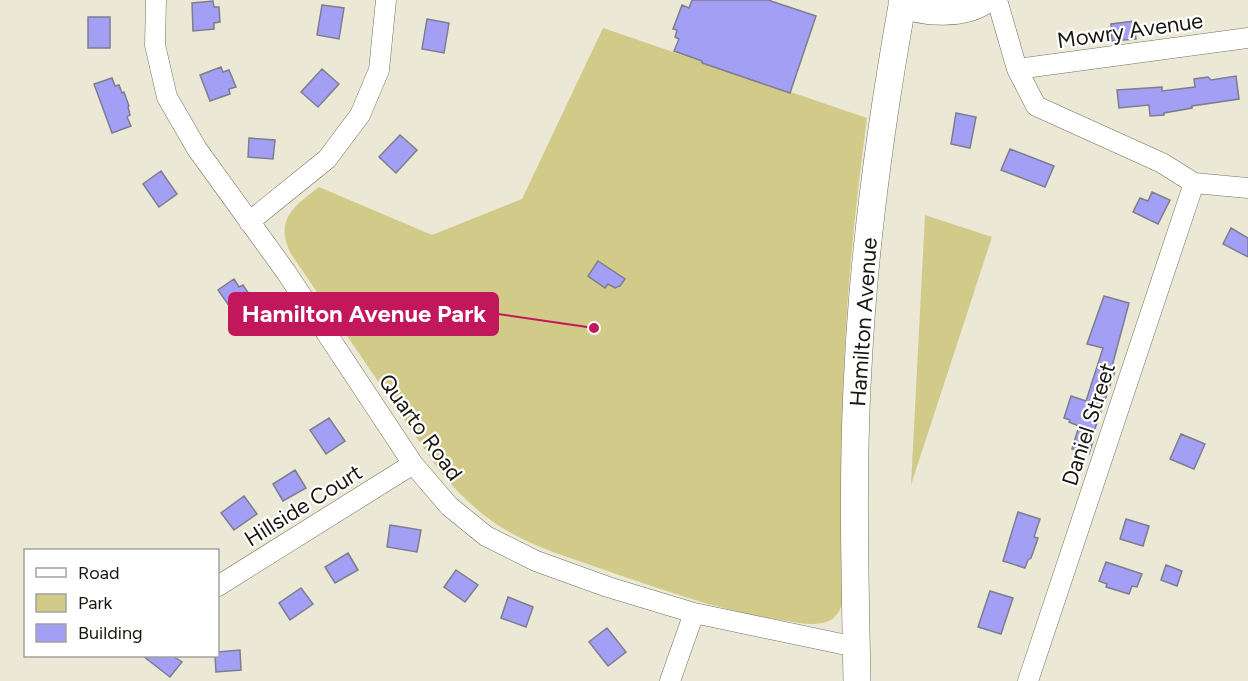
<svg xmlns="http://www.w3.org/2000/svg" width="1248" height="681" viewBox="0 0 1248 681" font-family="Figtree,sans-serif">
  <style>
    .green { fill: #d1ca88 }
    .building { fill: #a39ff4; stroke: #7d7d8e; stroke-width: 1.5 }
    .lines { fill: none; stroke-linecap: round; stroke-linejoin: round }
    .street-casing { stroke: #737160; stroke-width: 21 }
    .secondary-casing { stroke: #737160; stroke-width: 28 }
    .street { stroke: #fff; stroke-width: 20 }
    .secondary { stroke: #fff; stroke-width: 27 }
    .labels { text-anchor: middle; stroke-width: 4.5; stroke-linejoin: round; paint-order: stroke }
    .street-label { font-size: 22px; fill: #181710; stroke: #fff }
    .leader { fill: none; stroke: #c2185b; stroke-width: 2 }
    .callout-dot { fill: #c2185b; stroke: #fff; stroke-width: 2 }
    .callout { fill: #c2185b; stroke: #c2185b; stroke-width: 2 }
    .callout-label { font-size: 24px; text-anchor: middle; font-weight: bold; fill: #fff }
  </style>
  <rect width="100%" height="100%" fill="#ebe9d5"/>
  <path class="green" d="M 603,28 L 867,118 C 856,201 847,284 844,368 C 841,444 842,520 843,597 C 842,609 836,621 822,623 C 809,626 795,622 781,620 C 725,612 673,593 619,575 C 584,562 546,552 513,534 C 483,518 459,495 438,469 L 291,254 C 274,220 294,206 319,187 L 432,235 L 522,199 Z
    M 925,215 L 992,237 L 911,485 Z"/>
  <path class="building" d="M 692,0 L 768,0 L 816,16 L 790,93 L 702,63 L 702,61 L 674,51 L 679,39 L 675,37 L 677,30 L 673,29 L 682,5 L 689,8 Z
    M 213,1 L 214,7 L 219,7 L 220,22 L 214,23 L 214,29 L 193,31 L 192,3 Z
    M 322,5 L 344,8 L 339,39 L 317,35 Z
    M 88,17 L 110,17 L 110,48 L 88,48 Z
    M 427,19 L 449,23 L 444,53 L 422,49 Z
    M 1134,21 L 1136,39 L 1112,41 L 1111,24 Z
    M 221,67 L 223,72 L 229,70 L 236,87 L 229,89 L 230,94 L 210,101 L 200,75 Z
    M 322,69 L 339,84 L 318,107 L 301,92 Z
    M 1236,76 L 1239,99 L 1192,106 L 1192,108 L 1164,113 L 1164,115 L 1150,116 L 1149,105 L 1119,108 L 1117,90 L 1162,87 L 1162,91 L 1195,87 L 1194,79 L 1208,77 L 1211,80 Z
    M 112,78 L 115,86 L 119,85 L 122,93 L 124,92 L 129,106 L 128,107 L 130,115 L 127,117 L 131,126 L 112,133 L 94,84 Z
    M 956,113 L 976,117 L 970,148 L 951,144 Z
    M 400,135 L 417,150 L 396,173 L 379,157 Z
    M 249,138 L 275,140 L 273,159 L 248,157 Z
    M 1010,149 L 1054,166 L 1045,187 L 1001,170 Z
    M 161,171 L 177,194 L 159,207 L 143,184 Z
    M 1152,192 L 1170,200 L 1158,224 L 1133,212 L 1140,198 L 1148,201 Z
    M 1231,228 L 1248,238 L 1248,257 L 1223,244 Z
    M 598,261 L 625,279 L 620,286 L 615,288 L 608,284 L 605,288 L 588,276 Z
    M 234,279 L 239,287 L 243,285 L 261,312 L 258,314 L 264,323 L 248,333 L 218,290 Z
    M 1104,296 L 1129,303 L 1111,370 L 1115,371 L 1091,440 L 1093,441 L 1089,454 L 1072,449 L 1079,426 L 1069,422 L 1070,420 L 1064,418 L 1071,396 L 1086,401 L 1103,348 L 1087,344 Z
    M 329,418 L 345,441 L 326,454 L 310,430 Z
    M 1181,434 L 1205,444 L 1194,469 L 1170,459 Z
    M 295,470 L 306,488 L 283,501 L 273,484 Z
    M 244,496 L 257,514 L 234,530 L 221,513 Z
    M 1018,512 L 1040,519 L 1034,537 L 1038,538 L 1031,558 L 1028,560 L 1025,568 L 1003,561 Z
    M 1126,519 L 1149,526 L 1143,546 L 1120,539 Z
    M 390,525 L 421,530 L 417,552 L 387,547 Z
    M 348,553 L 358,570 L 335,583 L 325,567 Z
    M 1106,562 L 1142,574 L 1137,587 L 1132,586 L 1129,594 L 1106,587 L 1107,584 L 1099,581 Z
    M 1166,565 L 1182,571 L 1177,586 L 1161,580 Z
    M 456,570 L 478,585 L 465,602 L 444,587 Z
    M 301,588 L 313,604 L 290,620 L 279,603 Z
    M 990,591 L 1013,598 L 1001,634 L 978,627 Z
    M 508,597 L 533,607 L 526,627 L 501,618 Z
    M 607,628 L 626,652 L 608,666 L 589,642 Z
    M 240,650 L 241,670 L 216,672 L 215,656 L 218,656 L 218,652 Z
    M 143,656 L 173,656 L 182,662 L 170,677 Z"/>
  <g class="lines">
    <defs>
      <path id="street" d="M 156,0 L 155,45 L 167,97 L 197,149 L 286,272 L 413,464 L 449,506 L 486,536 L 536,561 L 608,587 L 694,613 L 856,647
        M 997,0 L 1017,69 L 1036,106 L 1162,163 L 1194,183 L 1248,188
        M 1017,69 L 1248,38
        M 249,222 L 327,159 L 360,115 L 379,70 L 386,0
        M 218,586 L 413,464
        M 670,681 L 694,613
        M 1028,681 L 1194,183"/>
      <path id="secondary" d="M 902,3 C 923,14 965,15 985,0
        M 857,681 C 855,577 852,472 858,368 C 864,245 881,122 903,0"/>
    </defs>
    <use href="#street" class="street-casing"/>
    <use href="#secondary" class="secondary-casing"/>
    <use href="#street" class="street"/>
    <use href="#secondary" class="secondary"/>
  </g>
  <g class="labels">
    <g class="street-label">
      <text transform="translate(1130 30) rotate(-8)" y="8">Mowry Avenue</text>
      <text transform="translate(863 322) rotate(-86)" y="8">Hamilton Avenue</text>
      <text transform="translate(1088 424) rotate(-72)" y="8">Daniel Street</text>
      <text transform="translate(421 427) rotate(54)" y="8">Quarto Road</text>
      <text transform="translate(303 505) rotate(-32)" y="8">Hillside Court</text>
    </g>
  </g>
  <path class="leader" d="M594 328L498 314"/>
  <circle class="callout-dot" cx="594" cy="328" r="6"/>
  <rect class="callout" x="229" y="293" width="269" height="42" rx="6"/>
  <g class="callout-label">
    <text x="364" y="322">Hamilton Avenue Park</text>
  </g>
  <rect x="24" y="549" width="195" height="108" fill="#ffffff" stroke="#a3a29f" stroke-width="1.5"/>
  <rect x="36" y="568" width="30" height="9" fill="#ffffff" stroke="#a3a29f" stroke-width="1.5"/>
  <text x="78" y="579" font-size="18" fill="#181710">Road</text>
  <rect x="36" y="594" width="30" height="18" fill="#d1ca88" stroke="#a3a29f" stroke-width="1.5"/>
  <text x="78" y="609" font-size="18" fill="#181710">Park</text>
  <rect x="36" y="624" width="30" height="18" fill="#a39ff4" stroke="#a3a29f" stroke-width="1.5"/>
  <text x="78" y="639" font-size="18" fill="#181710">Building</text>
</svg>
